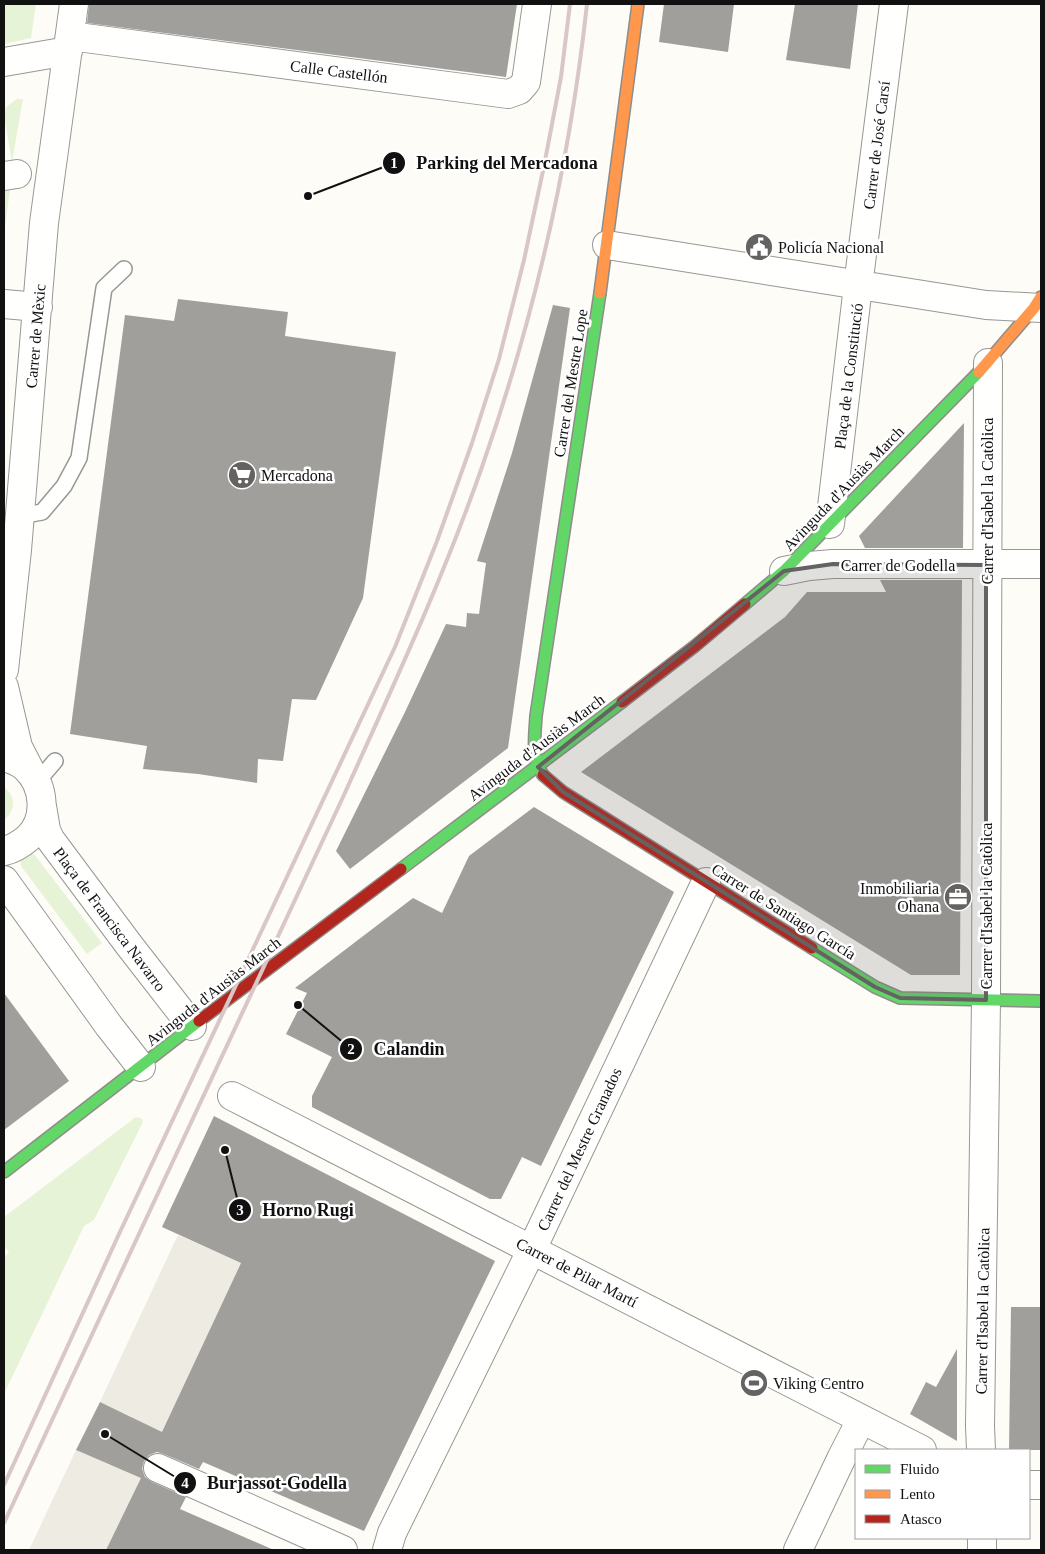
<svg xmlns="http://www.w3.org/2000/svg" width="1045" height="1554" viewBox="0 0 1045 1554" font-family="'Times New Roman',serif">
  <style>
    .green { fill: #e7f3d7 }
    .plaza { fill: #edebe2 }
    .building { fill: #a19f9c }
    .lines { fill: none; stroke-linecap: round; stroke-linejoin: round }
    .lane-casing { stroke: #979795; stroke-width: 18 }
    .street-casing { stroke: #979795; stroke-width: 30 }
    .fast-casing { stroke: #8e8d8b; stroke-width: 14 }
    .slow-casing { stroke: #8e8d8b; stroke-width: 14 }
    .jam-casing { stroke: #8e8d8b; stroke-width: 14 }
    .lane { stroke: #fffffe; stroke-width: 15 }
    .street { stroke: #fffffe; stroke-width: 28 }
    .fast { stroke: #63d668; stroke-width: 11 }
    .slow { stroke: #ff974d; stroke-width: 11 }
    .jam { stroke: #b3261e; stroke-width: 11 }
    .rail { stroke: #d9c6c7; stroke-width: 4 }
    .marked { fill: #646362; fill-opacity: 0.2; stroke: #646362; stroke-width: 4; stroke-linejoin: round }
    .labels { text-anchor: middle; stroke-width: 5; stroke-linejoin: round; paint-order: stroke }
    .street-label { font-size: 16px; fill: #111; stroke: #fff }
    .poi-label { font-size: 16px; fill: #111; stroke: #fff; text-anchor: start }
    .leader { fill: none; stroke: #111; stroke-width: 2 }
    .callout-dot { fill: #111; stroke: #fff; stroke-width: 2 }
    .mark-label { font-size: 15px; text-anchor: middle; font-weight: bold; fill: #fff }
    .callout-label { font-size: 18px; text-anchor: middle; font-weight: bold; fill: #111; stroke: #fff; stroke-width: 5; stroke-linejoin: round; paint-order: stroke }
  </style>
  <rect width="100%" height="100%" fill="#fdfcf7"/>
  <path class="green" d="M 4,4 L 36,4 L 31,38 L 4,44 Z
    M 17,99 L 23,99 L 12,162 L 4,116 L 6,107 Z
    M 10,189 L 4,234 L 4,190 Z
    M 4,787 C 16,796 16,811 4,820 Z
    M 31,853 L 34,854 L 102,943 L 87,954 L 21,866 L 20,859 Z
    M 136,1117 L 141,1118 L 143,1122 L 94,1220 L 84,1226 L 4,1394 L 4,1257 L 9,1253 L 4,1245 L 4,1217 Z"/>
  <path class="plaza" d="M 178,1235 L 241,1263 L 138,1485 L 106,1550 L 29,1550 L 76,1450 L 110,1465 L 132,1417 L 100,1402 Z"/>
  <path class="building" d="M 89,4 L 517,4 L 506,77 L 87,23 Z
    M 664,4 L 734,4 L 728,52 L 659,42 Z
    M 795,4 L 858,4 L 850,69 L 786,60 Z
    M 178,299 L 288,312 L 285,336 L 396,352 L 363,598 L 316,700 L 292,699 L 283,761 L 258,759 L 257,783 L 198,774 L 143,769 L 147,746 L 70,734 L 125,315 L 174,321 Z
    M 553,305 L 570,308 L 508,748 L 350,869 L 336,851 L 405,712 L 446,624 L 466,627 L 467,613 L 479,614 L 486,563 L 477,561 L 512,453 Z
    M 964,423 L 963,548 L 865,548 L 859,536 Z
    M 880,580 L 962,580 L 960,975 L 911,975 L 581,772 L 785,617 L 807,592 L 886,592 Z
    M 534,807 L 674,892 L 541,1166 L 522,1157 L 501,1199 L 490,1199 L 312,1107 L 312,1096 L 332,1057 L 286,1034 L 307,993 L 295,988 L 413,898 L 442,913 L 469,856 Z
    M 4,993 L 69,1081 L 4,1130 Z
    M 214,1116 L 495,1261 L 364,1531 L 203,1462 L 199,1469 L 164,1454 L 157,1452 L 149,1455 L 144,1461 L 142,1469 L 145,1477 L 152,1482 L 186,1497 L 180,1509 L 274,1550 L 106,1550 L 141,1478 L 76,1450 L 100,1402 L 162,1432 L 241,1263 L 162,1227 Z
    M 1011,1307 L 1041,1307 L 1041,1450 L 1009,1450 Z
    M 957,1349 L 957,1441 L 910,1414 L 926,1382 L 936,1387 Z"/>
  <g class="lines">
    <defs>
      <path id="lane" d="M 20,516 L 42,512 L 64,486 L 79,458 L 104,288 L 124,269
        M 40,790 L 43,775 L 55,761"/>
      <path id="street" d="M 70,36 L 508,94 L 519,90 L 526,82 L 537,4
        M 4,62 L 68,51
        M 4,176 L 17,174
        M 607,245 L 986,305 L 1041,308
        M 4,304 L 38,307
        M 830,524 L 858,286 L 894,4
        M 784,571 L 809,566 L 833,564 L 1041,564
        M 4,670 L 17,550 L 44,223 L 74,4
        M 4,687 L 18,747 L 33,776
        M 4,757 C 11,759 19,762 25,767 C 45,785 48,819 28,838 C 21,844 13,849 4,851
        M 42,806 L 46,830 L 50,839 L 129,945 L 192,1026
        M 4,880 L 109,1026 L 141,1067
        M 232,1096 L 922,1450
        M 981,1450 L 980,1426 L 986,1000 L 988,363
        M 158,1468 L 343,1550
        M 1029,1485 L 1041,1485
        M 387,1550 L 392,1533 L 532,1249 L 706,882
        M 798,1550 L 842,1457 L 861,1420
        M 982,1550 L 982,1538"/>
      <path id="fast" d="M 745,604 L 784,571 L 979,372
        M 543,775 C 531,758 535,735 536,716 L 600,293
        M 401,869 L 622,702
        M 812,948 L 875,987 L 900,998 L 1041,1001
        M 4,1172 L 199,1021"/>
      <path id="slow" d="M 600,293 L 638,4
        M 979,372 L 1034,308 L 1041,297"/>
      <path id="jam" d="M 622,702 L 695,646 L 745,604
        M 543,775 L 563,792 L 812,948
        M 199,1021 L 401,869"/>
    </defs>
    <use href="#lane" class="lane-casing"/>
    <use href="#street" class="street-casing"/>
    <use href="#fast" class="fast-casing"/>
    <use href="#slow" class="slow-casing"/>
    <use href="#jam" class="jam-casing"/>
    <use href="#lane" class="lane"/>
    <use href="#street" class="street"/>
    <use href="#fast" class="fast"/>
    <use href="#slow" class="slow"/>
    <use href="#jam" class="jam"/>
    <path class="rail" d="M 4,1485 L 119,1234 L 395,647 L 437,541 L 472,443 L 499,359 L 524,260 L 544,166 L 561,77 L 570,4
      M 4,1523 L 344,795 C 393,686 444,577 483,464 C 535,315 570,160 587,4"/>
  </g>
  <path class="marked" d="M 833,564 L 986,565 L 986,1000 L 900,998 L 875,987 L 563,792 L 538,767 L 784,571 Z"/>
  <defs>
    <symbol id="civic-disc" viewBox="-11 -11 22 22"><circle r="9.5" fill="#646362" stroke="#fff"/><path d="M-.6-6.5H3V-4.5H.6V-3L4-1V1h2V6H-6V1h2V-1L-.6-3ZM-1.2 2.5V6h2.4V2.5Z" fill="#fff"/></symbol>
    <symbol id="supermarket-disc" viewBox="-11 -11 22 22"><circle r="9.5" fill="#646362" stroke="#fff"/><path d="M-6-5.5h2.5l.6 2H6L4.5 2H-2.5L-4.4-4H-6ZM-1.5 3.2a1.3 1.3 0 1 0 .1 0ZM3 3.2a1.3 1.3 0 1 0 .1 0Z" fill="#fff"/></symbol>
    <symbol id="office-disc" viewBox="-11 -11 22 22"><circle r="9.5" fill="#646362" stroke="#fff"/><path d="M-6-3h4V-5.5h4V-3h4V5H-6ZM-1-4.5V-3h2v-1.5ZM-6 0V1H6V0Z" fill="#fff"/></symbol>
    <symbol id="stadium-disc" viewBox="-11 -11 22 22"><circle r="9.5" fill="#646362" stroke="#fff"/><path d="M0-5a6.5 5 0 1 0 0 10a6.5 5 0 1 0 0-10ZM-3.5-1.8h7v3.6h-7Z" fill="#fff"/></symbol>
  </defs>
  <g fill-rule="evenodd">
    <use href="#civic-disc" x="743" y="231" width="32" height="32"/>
    <use href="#supermarket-disc" x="226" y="459" width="32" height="32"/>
    <use href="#office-disc" x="942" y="881" width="32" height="32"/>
    <use href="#stadium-disc" x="738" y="1367" width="32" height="32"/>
  </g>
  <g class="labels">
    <g class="street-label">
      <text transform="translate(339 71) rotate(7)" y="6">Calle Castellón</text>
      <text transform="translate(876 145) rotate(-83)" y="6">Carrer de José Carsí</text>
      <text transform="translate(35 336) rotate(-85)" y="6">Carrer de Mèxic</text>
      <text transform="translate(848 376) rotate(-83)" y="6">Plaça de la Constitució</text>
      <text transform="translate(570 383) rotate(-81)" y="6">Carrer del Mestre Lope</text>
      <text transform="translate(843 488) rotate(-46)" y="6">Avinguda d'Ausiàs March</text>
      <text transform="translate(987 501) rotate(-90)" y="6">Carrer d'Isabel la Catòlica</text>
      <text x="898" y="571">Carrer de Godella</text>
      <text transform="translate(536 747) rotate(-37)" y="6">Avinguda d'Ausiàs March</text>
      <text transform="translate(986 906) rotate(-90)" y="6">Carrer d'Isabel la Catòlica</text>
      <text transform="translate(784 911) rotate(32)" y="6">Carrer de Santiago García</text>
      <text transform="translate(110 919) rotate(53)" y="6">Plaça de Francisca Navarro</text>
      <text transform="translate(213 991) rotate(-38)" y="6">Avinguda d'Ausiàs March</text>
      <text transform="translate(579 1149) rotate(-65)" y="6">Carrer del Mestre Granados</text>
      <text transform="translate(577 1272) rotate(27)" y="6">Carrer de Pilar Martí</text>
      <text transform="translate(982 1311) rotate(-89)" y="6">Carrer d'Isabel la Catòlica</text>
    </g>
    <g class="poi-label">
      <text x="778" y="253">Policía Nacional</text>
      <text x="261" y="481">Mercadona</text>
      <text x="939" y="894" text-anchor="end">Inmobiliaria<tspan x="939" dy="18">Ohana</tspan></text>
      <text x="773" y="1389">Viking Centro</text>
    </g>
  </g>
  <path class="leader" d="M308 196L394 163M298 1005L351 1049M225 1150L240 1210M105 1434L185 1483"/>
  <g class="callout-dot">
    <circle cx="308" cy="196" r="5"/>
    <circle cx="298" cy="1005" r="5"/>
    <circle cx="225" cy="1150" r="5"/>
    <circle cx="105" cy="1434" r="5"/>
    <circle cx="394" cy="163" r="12"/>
    <circle cx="351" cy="1049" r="12"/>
    <circle cx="240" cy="1210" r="12"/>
    <circle cx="185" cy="1483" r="12"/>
  </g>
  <g class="mark-label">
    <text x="394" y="168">1</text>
    <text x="351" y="1054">2</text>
    <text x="240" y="1215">3</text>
    <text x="185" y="1488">4</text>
  </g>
  <g class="callout-label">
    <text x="507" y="169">Parking del Mercadona</text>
    <text x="409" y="1055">Calandin</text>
    <text x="308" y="1216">Horno Rugi</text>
    <text x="277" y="1489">Burjassot-Godella</text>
  </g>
  <rect width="1045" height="1554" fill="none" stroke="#111111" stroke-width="10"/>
  <rect x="855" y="1449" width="175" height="90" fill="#ffffff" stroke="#a0a0a0"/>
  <rect x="865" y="1465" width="25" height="8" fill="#63d668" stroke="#a0a0a0"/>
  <text x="900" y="1474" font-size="15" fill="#111111">Fluido</text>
  <rect x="865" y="1490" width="25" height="8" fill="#ff974d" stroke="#a0a0a0"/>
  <text x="900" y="1499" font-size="15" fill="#111111">Lento</text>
  <rect x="865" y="1515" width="25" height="8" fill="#b3261e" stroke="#a0a0a0"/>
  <text x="900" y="1524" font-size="15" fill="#111111">Atasco</text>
</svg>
